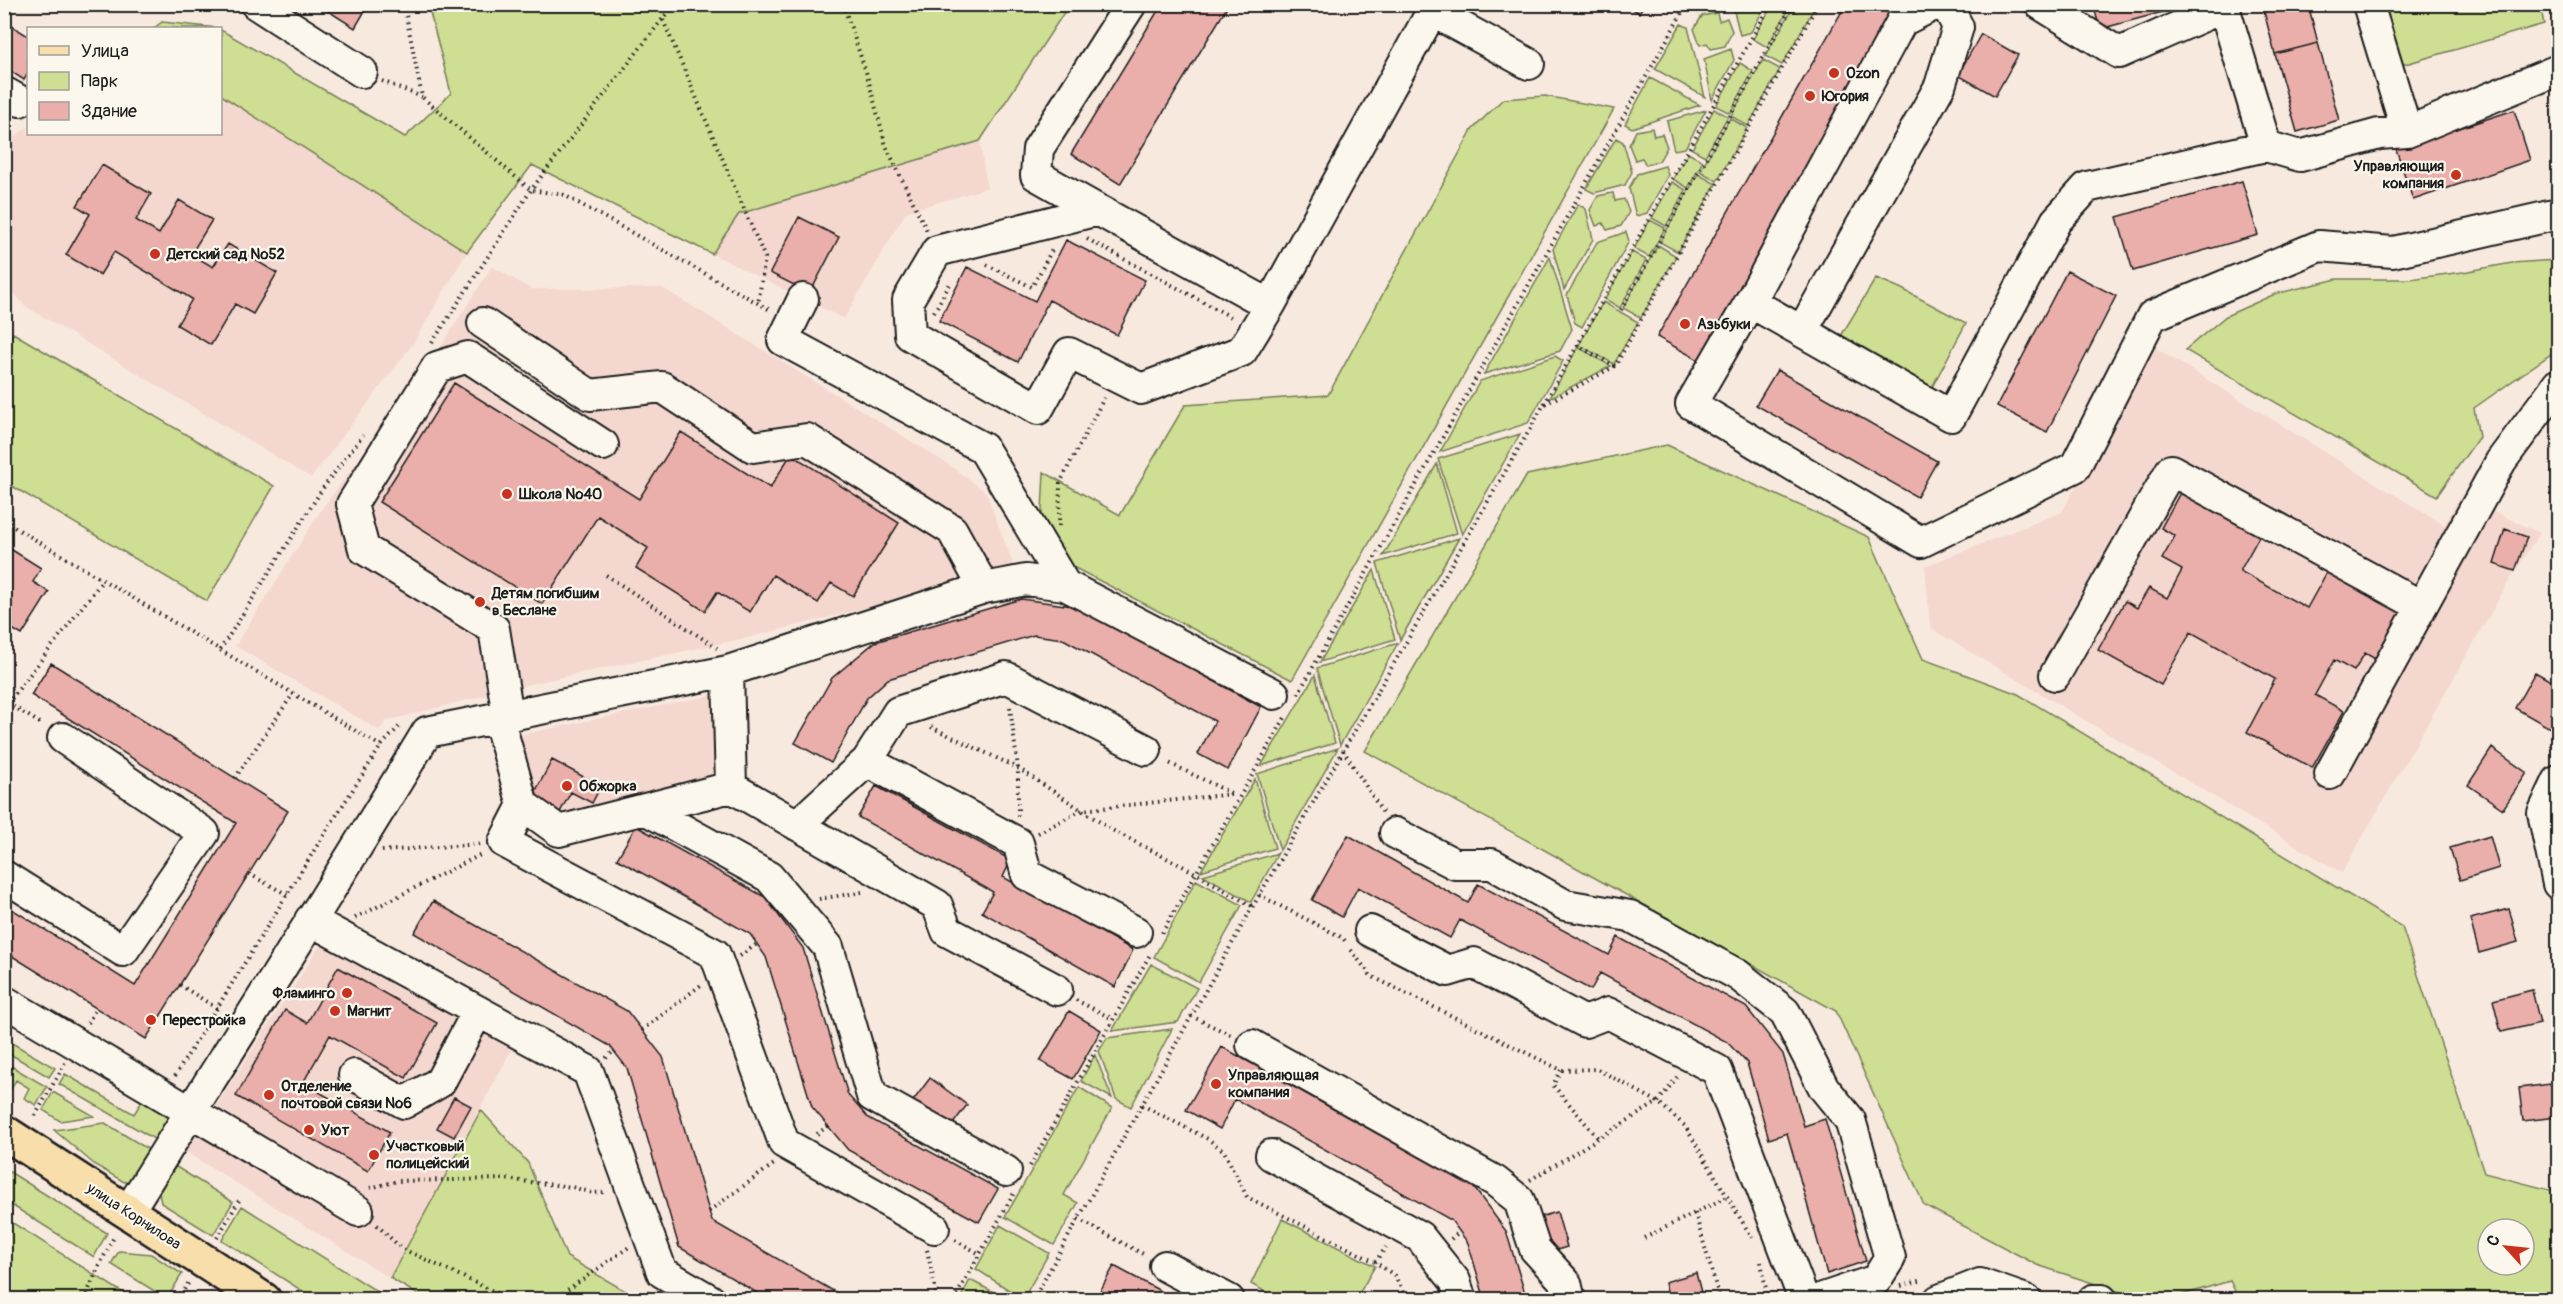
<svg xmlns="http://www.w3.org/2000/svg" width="2563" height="1304" viewBox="0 0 2563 1304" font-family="Pangolin,sans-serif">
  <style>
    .built { fill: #f4d8cf }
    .green { fill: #cede93; stroke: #757d58; stroke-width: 1.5; fill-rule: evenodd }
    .building { fill: #eaafaa; stroke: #1c1c1c; stroke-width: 1.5 }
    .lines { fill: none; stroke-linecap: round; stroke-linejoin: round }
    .minor-casing { stroke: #1c1c1c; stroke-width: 34 }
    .major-casing { stroke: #1c1c1c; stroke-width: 38 }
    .path { stroke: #1c1c1c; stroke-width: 4; stroke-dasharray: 1.5 4.5; stroke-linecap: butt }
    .minor { stroke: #fbf7ec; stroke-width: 30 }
    .major { stroke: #f8deab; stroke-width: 33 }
    .poi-dot { fill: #c8321e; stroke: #fbf7ec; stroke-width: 2 }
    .labels { text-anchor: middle; stroke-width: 4.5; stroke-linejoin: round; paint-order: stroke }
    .poi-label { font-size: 15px; font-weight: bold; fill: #1c1c1c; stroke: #fbf7ec; text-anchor: start }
    .street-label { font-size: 15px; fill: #1c1c1c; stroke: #fbf7ec }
  </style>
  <rect width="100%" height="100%" fill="#f8e9df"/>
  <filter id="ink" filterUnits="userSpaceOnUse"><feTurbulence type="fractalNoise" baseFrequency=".0167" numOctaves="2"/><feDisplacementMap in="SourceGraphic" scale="12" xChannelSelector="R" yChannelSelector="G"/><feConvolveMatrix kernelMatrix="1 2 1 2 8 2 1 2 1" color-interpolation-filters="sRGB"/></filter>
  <g filter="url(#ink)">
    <path class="built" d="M 221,95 L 467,252 L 413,344 L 311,478 L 25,306 L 5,282 L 4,145 L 28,127 L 28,134 L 220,134 Z
      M 980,141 L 987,188 L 906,212 L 844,319 L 712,254 L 739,214 Z
      M 492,266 L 531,289 L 663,288 L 948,464 L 986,492 L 1013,564 L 930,592 L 751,637 L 530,684 L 386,721 L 379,730 L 235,646 L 321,510 L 431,362 Z
      M 2151,345 L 2444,525 L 2460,496 L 2540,533 L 2515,571 L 2342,873 L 1930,628 L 1925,566 L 2062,512 Z
      M 713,695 L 719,778 L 558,823 L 526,801 L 509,737 Z
      M 321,944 L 512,1049 L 390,1278 L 186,1152 Z"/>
    <path class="green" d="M 1773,4 L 1784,5 L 1790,8 L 1767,47 L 1753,39 Z
      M 428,5 L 428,4 L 1069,5 L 980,141 L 739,214 L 712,254 L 532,165 L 467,252 L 221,95 L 221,30 L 405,137 L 451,93 Z
      M 1692,5 L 1692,4 L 1728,5 L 1698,13 L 1690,9 Z
      M 1734,5 L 1766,5 L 1751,32 L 1740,35 L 1733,7 Z
      M 1795,5 L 1816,5 L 1782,65 L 1765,56 Z
      M 2381,5 L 2540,5 L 2544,24 L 2402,65 Z
      M 1717,13 L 1719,21 L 1727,18 L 1732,31 L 1725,46 L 1711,49 L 1707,43 L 1700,45 L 1694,29 L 1702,16 Z
      M 162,22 L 218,28 L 154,28 Z
      M 1681,24 L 1688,27 L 1705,97 L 1655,69 Z
      M 1731,49 L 1734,60 L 1712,100 L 1704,59 Z
      M 1763,60 L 1780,69 L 1748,126 L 1731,116 Z
      M 1740,63 L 1753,71 L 1730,113 L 1716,106 Z
      M 1650,78 L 1700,105 L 1632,128 L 1625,124 Z
      M 1545,96 L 1614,109 L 1292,680 L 1040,550 L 1044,472 L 1120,515 L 1185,405 L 1328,395 L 1472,130 L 1503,99 Z
      M 1714,109 L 1728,116 L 1705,156 L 1692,149 Z
      M 1706,110 L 1685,148 L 1674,150 L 1667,121 Z
      M 1730,118 L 1747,128 L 1717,181 L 1700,171 Z
      M 1652,128 L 1654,136 L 1662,134 L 1667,147 L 1659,161 L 1646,165 L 1642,158 L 1635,160 L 1629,145 L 1636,131 Z
      M 1616,138 L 1623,142 L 1632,172 L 1625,185 L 1594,193 L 1586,189 Z
      M 1688,153 L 1703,161 L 1688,188 L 1673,179 Z
      M 1665,166 L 1668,175 L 1647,213 L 1636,216 L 1629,188 L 1637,174 Z
      M 1698,174 L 1716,184 L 1678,252 L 1660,242 Z
      M 1672,182 L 1686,190 L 1666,226 L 1652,218 Z
      M 1613,193 L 1615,201 L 1624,199 L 1629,212 L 1621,226 L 1607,230 L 1603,223 L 1596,226 L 1590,210 L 1598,196 Z
      M 1578,204 L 1586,209 L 1593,239 L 1564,290 L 1553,249 Z
      M 1650,220 L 1665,228 L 1649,257 L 1634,249 Z
      M 1626,232 L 1629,241 L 1582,327 L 1575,323 L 1567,295 L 1597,242 Z
      M 1658,245 L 1676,256 L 1641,318 L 1623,308 Z
      M 1632,252 L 1646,260 L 1620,308 L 1605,299 Z
      M 1550,257 L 1572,329 L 1560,351 L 1484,374 Z
      M 2556,260 L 2558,261 L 2558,349 L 2474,408 L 2479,437 L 2437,496 L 2185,350 L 2226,316 L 2275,294 L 2337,279 L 2409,279 L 2463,272 L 2512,263 Z
      M 1876,278 L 1900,288 L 1966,323 L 1930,391 L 1839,339 Z
      M 1603,302 L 1638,322 L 1614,364 L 1579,345 Z
      M 13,333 L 274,486 L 207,601 L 5,482 L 5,348 Z
      M 1578,347 L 1611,366 L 1550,398 Z
      M 1555,356 L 1563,361 L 1528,423 L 1440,452 L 1480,381 Z
      M 1520,434 L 1462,535 L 1438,459 Z
      M 1667,445 L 1869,537 L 1923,659 L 2018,694 L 2402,927 L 2484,1173 L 2558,1192 L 2558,1299 L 2239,1299 L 2230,1281 L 2168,1299 L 2142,1299 L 2037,1265 L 1924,1205 L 1836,1011 L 1365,751 L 1527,475 ZM 2488,1229 L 2524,1229 L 2524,1265 L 2488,1265 Z
      M 1437,464 L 1457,533 L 1383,556 Z
      M 1459,538 L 1400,640 L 1377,563 Z
      M 1374,570 L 1395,639 L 1320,662 Z
      M 1398,643 L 1340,745 L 1317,668 Z
      M 1315,675 L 1335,743 L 1261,766 Z
      M 1338,748 L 1280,850 L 1257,774 Z
      M 1255,779 L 1275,848 L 1201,871 Z
      M 1278,853 L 1251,902 L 1203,875 Z
      M 1196,880 L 1242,905 L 1199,982 L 1154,957 Z
      M 1151,964 L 1197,988 L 1178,1022 L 1112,1031 Z
      M 1172,1029 L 1131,1107 L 1116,1099 L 1099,1051 L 1107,1038 Z
      M 5,1039 L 55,1068 L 49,1077 L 5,1051 Z
      M 1095,1055 L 1112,1098 L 1081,1081 Z
      M 4,1062 L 47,1087 L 36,1105 L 24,1098 L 29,1088 L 16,1080 L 9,1092 L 5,1090 Z
      M 65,1074 L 134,1114 L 142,1101 L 168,1116 L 170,1128 L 156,1140 L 59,1084 Z
      M 1079,1087 L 1112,1108 L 1064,1195 L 1078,1203 L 1054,1245 L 1005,1217 Z
      M 53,1092 L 94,1116 L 60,1121 L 43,1110 Z
      M 481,1110 L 528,1163 L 567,1257 L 639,1299 L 425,1299 L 390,1278 Z
      M 105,1123 L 156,1154 L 140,1179 L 124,1182 L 95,1165 L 54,1130 Z
      M 173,1165 L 233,1202 L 213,1235 L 161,1203 L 158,1188 Z
      M 5,1169 L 107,1233 L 94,1257 L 5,1201 Z
      M 242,1206 L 389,1299 L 315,1299 L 222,1240 Z
      M 4,1218 L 5,1218 L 133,1299 L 5,1299 Z
      M 1282,1219 L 1375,1266 L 1356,1299 L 1278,1299 L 1251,1284 Z
      M 1000,1225 L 1049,1253 L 1023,1299 L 976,1269 Z
      M 119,1251 L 151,1254 L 182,1274 L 167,1299 L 111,1264 Z
      M 970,1280 L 1007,1299 L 960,1299 Z"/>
    <path class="building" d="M 317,4 L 369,4 L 355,28 Z
      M 1162,4 L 1229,4 L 1120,184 L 1071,154 Z
      M 1625,4 L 1644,4 L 1639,13 Z
      M 1846,4 L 1904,4 L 1704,363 L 1657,337 Z
      M 2093,4 L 2173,4 L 2174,9 L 2100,29 Z
      M 2173,4 L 2191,4 L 2174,9 Z
      M 2262,4 L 2308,4 L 2318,43 L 2275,54 Z
      M 4,21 L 28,36 L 28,73 L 24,80 L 4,67 Z
      M 1981,34 L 2018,55 L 1995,96 L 1958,75 Z
      M 2318,43 L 2339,120 L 2297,132 L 2275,54 Z
      M 2514,110 L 2530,160 L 2413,200 L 2396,149 Z
      M 102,165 L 151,194 L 136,220 L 159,234 L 179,200 L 212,220 L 191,254 L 213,267 L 228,244 L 277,273 L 253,314 L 235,304 L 211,345 L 177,325 L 192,299 L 114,252 L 100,275 L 66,255 L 90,214 L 77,206 Z
      M 2242,181 L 2258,235 L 2133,271 L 2117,217 Z
      M 799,217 L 839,237 L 810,293 L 770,273 Z
      M 1066,240 L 1145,280 L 1117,335 L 1049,300 L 1018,362 L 939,321 L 967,267 L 1035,301 Z
      M 2067,271 L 2116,296 L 2047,432 L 1997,406 Z
      M 1777,370 L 1937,461 L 1917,497 L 1756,405 Z
      M 454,383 L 639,499 L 681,432 L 770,488 L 791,454 L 899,523 L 853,596 L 831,583 L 818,603 L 773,575 L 750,612 L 717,592 L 705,611 L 636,568 L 648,548 L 598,516 L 542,604 L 379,502 Z
      M 2182,489 L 2261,533 L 2240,571 L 2307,608 L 2332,563 L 2415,608 L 2384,664 L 2365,653 L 2354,671 L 2334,660 L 2315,695 L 2344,711 L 2312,768 L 2247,732 L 2275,679 L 2191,632 L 2161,685 L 2098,650 L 2125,601 L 2137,608 L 2149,588 L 2167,598 L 2182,570 L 2162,559 L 2175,536 L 2161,528 Z
      M 2505,529 L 2527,537 L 2515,571 L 2494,564 Z
      M 4,545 L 41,568 L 33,582 L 49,592 L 22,635 L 4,624 Z
      M 1021,599 L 1080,607 L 1261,707 L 1228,770 L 1198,754 L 1215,721 L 1063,639 L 1034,635 L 888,679 L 867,698 L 831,763 L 795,743 L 832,678 L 875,642 Z
      M 51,663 L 288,811 L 146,1039 L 4,951 L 4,904 L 135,986 L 236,823 L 31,695 Z
      M 2535,672 L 2558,685 L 2558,714 L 2550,728 L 2515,708 Z
      M 2492,748 L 2527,773 L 2503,809 L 2468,785 Z
      M 552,760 L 601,786 L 592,803 L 571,792 L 559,814 L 531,800 Z
      M 876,786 L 1011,860 L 1003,877 L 1133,950 L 1115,987 L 982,912 L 993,892 L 858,817 Z
      M 636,826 L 765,897 L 803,948 L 848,1095 L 867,1117 L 998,1189 L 979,1222 L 848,1150 L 812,1107 L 766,957 L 750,934 L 617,859 Z
      M 1348,835 L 1468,903 L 1478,884 L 1609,955 L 1618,937 L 1746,1007 L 1783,1054 L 1804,1126 L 1825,1119 L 1866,1261 L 1827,1274 L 1787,1133 L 1769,1139 L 1747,1063 L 1727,1042 L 1600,973 L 1591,990 L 1460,920 L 1450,938 L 1358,887 L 1342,917 L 1312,900 Z
      M 2490,836 L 2499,868 L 2460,880 L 2450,848 Z
      M 433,901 L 627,1011 L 663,1057 L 712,1221 L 849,1300 L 769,1300 L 679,1247 L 627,1068 L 610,1046 L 414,933 Z
      M 2509,909 L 2518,942 L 2479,953 L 2470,919 Z
      M 338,967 L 437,1023 L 406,1078 L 330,1035 L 303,1083 L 390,1132 L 368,1171 L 236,1096 L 285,1010 L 307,1023 Z
      M 2532,990 L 2540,1023 L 2501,1032 L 2493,1000 Z
      M 1069,1011 L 1101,1030 L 1073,1079 L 1040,1061 Z
      M 1222,1047 L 1472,1185 L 1506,1231 L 1527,1300 L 1485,1300 L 1468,1243 L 1451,1220 L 1235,1099 L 1220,1129 L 1186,1110 Z
      M 930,1078 L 967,1105 L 950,1128 L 913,1101 Z
      M 2558,1083 L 2558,1117 L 2523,1121 L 2519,1088 Z
      M 454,1097 L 471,1106 L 454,1137 L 437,1128 Z
      M 1557,1212 L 1567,1247 L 1550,1252 L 1540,1217 Z
      M 1114,1266 L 1177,1300 L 1095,1300 Z
      M 1696,1273 L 1703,1300 L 1669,1300 L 1665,1282 Z"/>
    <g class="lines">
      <defs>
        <path id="minor" d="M 256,4 L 362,72
          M 1936,4 L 1902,21 L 1750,302 L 1691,404 L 1921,542 L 2075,467 L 2152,316 L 2319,246 L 2393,252 L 2558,214
          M 2368,4 L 2407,132
          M 1432,11 L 1529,64
          M 4,92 L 20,101
          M 2266,146 L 2300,156 L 2379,134 L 2407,132 L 2558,70
          M 1098,210 L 1036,175 L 1038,149 L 1131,4
          M 803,299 L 783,340 L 983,448 L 1065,585
          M 1750,302 L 1951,416 L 2056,221 L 2087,187 L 2266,146 L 2224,7 L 2119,53 L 2040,4
          M 1270,305 L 1098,210 L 937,251 L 908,300 L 910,335 L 1038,409 L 1069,353 L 1141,389 L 1242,351 L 1270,305 L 1436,4
          M 483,323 L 590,395 L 662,387 L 753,447 L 807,439 L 952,530 L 984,588
          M 1802,331 L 1940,86 L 1958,27 L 1946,4
          M 728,671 L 731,787 L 937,905 L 947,931 L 1057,990
          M 2055,675 L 2171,470 L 2421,606
          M 508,716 L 494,629 L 364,549 L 352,504 L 437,367 L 468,357 L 603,445
          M 498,717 L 523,805 L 504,842 L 715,954 L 784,1143 L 934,1228
          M 867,761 L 1018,843 L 1027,875 L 1136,932
          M 2330,774 L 2501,461 L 2558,384
          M 2558,781 L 2543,813 L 2558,884
          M 523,805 L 559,831 L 731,787
          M 645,809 L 769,877 L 828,947 L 872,1096 L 1006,1171
          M 797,825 L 867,761 L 898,712 L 1006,677 L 1146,750
          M 1395,833 L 1455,864 L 1492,864 L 1565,905 L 1630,916 L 1738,975 L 1785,1012 L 1824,1088 L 1850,1120 L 1890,1258 L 1876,1280 L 1817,1300
          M 4,876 L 123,951 L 204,833 L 63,738
          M 310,920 L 588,1071 L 662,1272 L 710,1300
          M 1370,931 L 1448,971 L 1474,963 L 1585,1022 L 1608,1013 L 1717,1070 L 1804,1300
          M 4,1001 L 358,1211
          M 1252,1045 L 1495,1181 L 1519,1200 L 1535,1249 L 1566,1283 L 1570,1300
          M 354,1075 L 404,1103 L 440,1082 L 478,1011
          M 1271,1155 L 1420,1237 L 1455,1281 L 1461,1300
          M 128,1212 C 227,1052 330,894 427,732 L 728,671 L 984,588 L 1026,580 L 1065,585 L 1274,694
          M 1165,1266 L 1229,1300
          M 1939,1300 L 1980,1284 L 2026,1300
          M 2093,1300 L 2102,1300"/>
        <path id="major" d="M 4,1132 L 264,1300"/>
      </defs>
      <use href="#minor" class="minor-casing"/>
      <use href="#major" class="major-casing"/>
      <path class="path" d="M 404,4 L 422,97 L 531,190 L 564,195 L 772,311
        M 843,4 L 867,75 L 886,146 L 927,231
        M 663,20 L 765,258 L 758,304
        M 382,81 L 422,97
        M 1087,239 L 1233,318
        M 987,265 L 1032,287 L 1053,248
        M 1621,310 L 1793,4
        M 934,312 L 951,282
        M 432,343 L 531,190 L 674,4
        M 1577,345 L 1615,366
        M 1545,404 L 1615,366 L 1818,4
        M 4,521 L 381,746
        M 1059,526 L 1060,483 L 1104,398
        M 606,575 L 717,648
        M 220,650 L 323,488 L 363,435
        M 1298,694 L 1687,4
        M 8,703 L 43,725
        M 1010,707 L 1018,768 L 1018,816
        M 4,708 L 103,580
        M 931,727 L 1018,768 L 1112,830 L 1190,870 L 1252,906
        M 1343,750 L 1383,813
        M 235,778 L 293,694
        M 1038,833 L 1082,810 L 1233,794 L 1167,762
        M 382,851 L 480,844
        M 249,874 L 288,895
        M 1259,895 L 1343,938 L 1347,944
        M 819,899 L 862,892
        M 355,918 L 482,854
        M 1162,933 L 1286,716
        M 1351,950 L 1371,976 L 1561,1070 L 1597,1069 L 1658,1102 L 1685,1126 L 1752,1238
        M 740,956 L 757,944
        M 180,985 L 218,1009
        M 1076,1000 L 1113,1019
        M 1191,1016 L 1231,1035
        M 88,1023 L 96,1008
        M 642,1030 L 701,985
        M 606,1058 L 614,1051
        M 1561,1070 L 1553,1085 L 1598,1138
        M 175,1076 L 323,836 L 381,746 L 399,727
        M 1142,1105 L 1208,1139 L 1224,1151 L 1247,1197 L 1375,1262 L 1394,1275 L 1408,1300
        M 35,1116 L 65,1063
        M 817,1134 L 828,1126
        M 1030,1166 L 1151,953
        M 1530,1180 L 1658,1102 L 1677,1077
        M 370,1188 L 398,1181 L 504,1179 L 572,1187 L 593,1193 L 607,1192
        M 709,1211 L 774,1164
        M 1695,1213 L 1720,1300
        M 1078,1219 L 1143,1254
        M 377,1225 L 401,1248 L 512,1300
        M 217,1238 L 240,1199
        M 1644,1238 L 1727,1197
        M 1451,1239 L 1460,1231
        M 955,1240 L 980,1254
        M 927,1250 L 938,1300
        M 1375,1262 L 1386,1247
        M 1761,1262 L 1768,1300
        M 1901,1286 L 1923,1280
        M 1037,1293 L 1051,1300
        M 89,1300 L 87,1294 L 98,1268 L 115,1235
        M 178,1300 L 189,1282
        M 553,1300 L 629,1247
        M 631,1300 L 651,1292
        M 954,1300 L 1014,1193
        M 1033,1300 L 1249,913 L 1530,429 L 1771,4"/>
      <use href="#minor" class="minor"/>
      <use href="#major" class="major"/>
    </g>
  </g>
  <g class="poi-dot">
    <circle cx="1834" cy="73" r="6"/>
    <circle cx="1810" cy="96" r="6"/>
    <circle cx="2456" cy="175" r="6"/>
    <circle cx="155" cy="254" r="6"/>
    <circle cx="1685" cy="324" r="6"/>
    <circle cx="507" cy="494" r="6"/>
    <circle cx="480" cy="602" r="6"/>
    <circle cx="567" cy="786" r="6"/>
    <circle cx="347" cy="993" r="6"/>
    <circle cx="335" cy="1011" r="6"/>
    <circle cx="151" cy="1020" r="6"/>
    <circle cx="1216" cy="1084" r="6"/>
    <circle cx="269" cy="1095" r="6"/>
    <circle cx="309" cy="1130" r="6"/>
    <circle cx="374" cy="1155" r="6"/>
  </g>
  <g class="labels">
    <g class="poi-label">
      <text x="1846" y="78">Ozon</text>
      <text x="1822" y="101">Югория</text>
      <text x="2444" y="171" text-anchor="end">Управляющия<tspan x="2444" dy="17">компания</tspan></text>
      <text x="167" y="259">Детский сад №52</text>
      <text x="1697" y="329">Азьбуки</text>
      <text x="519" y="499">Школа №40</text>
      <text x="492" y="598">Детям погибшим<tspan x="492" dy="17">в Беслане</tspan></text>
      <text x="579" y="791">Обжорка</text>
      <text x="335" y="998" text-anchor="end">Фламинго</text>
      <text x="347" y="1016">Магнит</text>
      <text x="163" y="1025">Перестройка</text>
      <text x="1228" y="1080">Управляющая<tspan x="1228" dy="17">компания</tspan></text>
      <text x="281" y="1091">Отделение<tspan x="281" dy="17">почтовой связи №6</tspan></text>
      <text x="321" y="1135">Уют</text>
      <text x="386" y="1151">Участковый<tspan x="386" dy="17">полицейский</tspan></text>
    </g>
    <g class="street-label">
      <text transform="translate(134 1216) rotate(33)" y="5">улица Корнилова</text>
    </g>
  </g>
  <rect width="2563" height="1304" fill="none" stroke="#fbf7ec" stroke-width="24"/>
  <rect x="12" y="12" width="2539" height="1280" fill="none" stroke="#1c1c1c" stroke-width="2" filter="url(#ink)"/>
  <rect x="27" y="27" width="195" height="108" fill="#fbf7ec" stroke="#a29f99" stroke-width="1.5"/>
  <rect x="39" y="46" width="30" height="9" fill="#f8deab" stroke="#a29f99" stroke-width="1.5"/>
  <text x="81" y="57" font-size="18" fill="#1c1c1c">Улица</text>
  <rect x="39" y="72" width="30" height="18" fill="#cede93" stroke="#a29f99" stroke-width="1.5"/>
  <text x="81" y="87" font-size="18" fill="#1c1c1c">Парк</text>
  <rect x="39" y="102" width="30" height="18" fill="#eaafaa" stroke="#a29f99" stroke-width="1.5"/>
  <text x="81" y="117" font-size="18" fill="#1c1c1c">Здание</text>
  <g transform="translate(2506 1247) rotate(297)"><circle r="28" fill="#fbf7ec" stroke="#a29f99" stroke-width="1.5"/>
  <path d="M0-4.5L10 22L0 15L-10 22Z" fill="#c8321e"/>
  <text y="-9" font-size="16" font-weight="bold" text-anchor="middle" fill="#1c1c1c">С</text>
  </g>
</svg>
